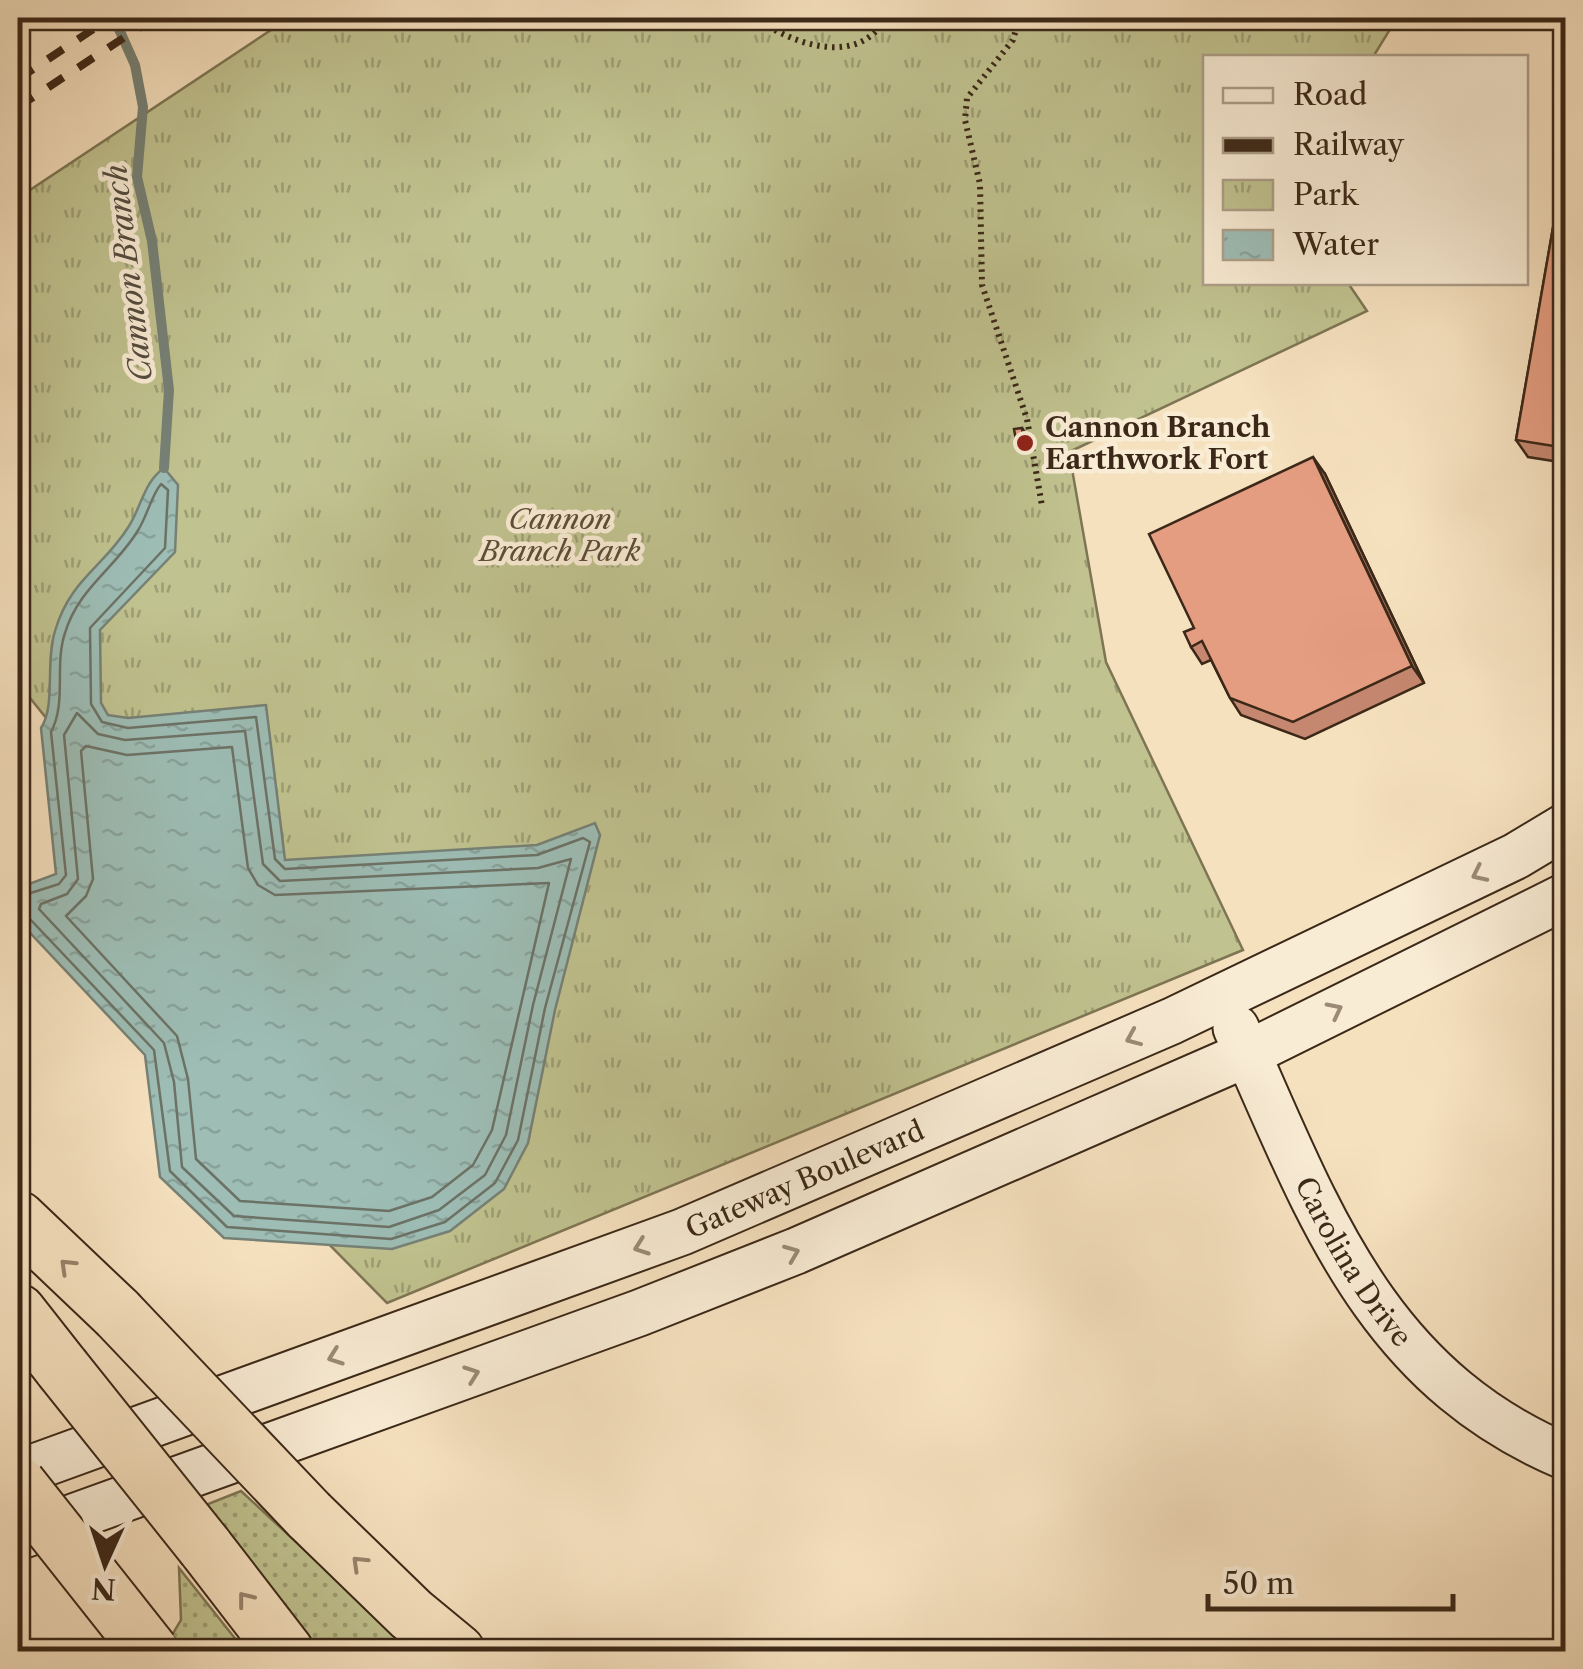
<svg xmlns="http://www.w3.org/2000/svg" width="1583" height="1669" viewBox="0 0 1583 1669" font-family="'Libre Caslon Text',serif">
  <style>
    .grass { fill: url(#grass-dots); stroke: #7e7554; stroke-width: 2.5 }
    .park { fill: url(#park-tufts); stroke: #7e7554; stroke-width: 2.5 }
    .water { fill: url(#water-ripples); stroke: #768176; stroke-width: 2.5 }
    .lines { fill: none; stroke-linecap: round; stroke-linejoin: round }
    .shore { stroke: #6c7266; stroke-width: 2.5 }
    .stream { stroke: #768176; stroke-width: 10 }
    .secondary-casing { stroke: #3b2818; stroke-width: 49 }
    .highway-casing { stroke: #3b2818; stroke-width: 59 }
    .path { stroke: #3b2818; stroke-width: 6; stroke-dasharray: 2.5 5; stroke-linecap: butt }
    .secondary { stroke: #f9ecd5; stroke-width: 45 }
    .highway { stroke: #f6e1bf; stroke-width: 55 }
    .rail { stroke: #3b2818; stroke-width: 8; stroke-dasharray: 18 18; stroke-linecap: butt }
    .highway-bridge-casing { stroke: #3b2818; stroke-width: 59; stroke-linecap: butt }
    .highway-bridge { stroke: #f6e1bf; stroke-width: 55 }
    .wall { fill: #c5876f; stroke: #3b2818; stroke-width: 2.5 }
    .shaded-wall { fill: #a06e5a; stroke: #3b2818; stroke-width: 2.5 }
    .building { fill: #e59d81; stroke: #3b2818; stroke-width: 2.5 }
    .oneway { stroke: #9a8a76 }
    .oneway2 { stroke: #98846c }
    .poi-dot { fill: #8f2418; stroke: #f9ecd5; stroke-width: 4 }
    .labels { text-anchor: middle; stroke-width: 9; stroke-linejoin: round; paint-order: stroke }
    .poi-label { font-size: 28px; font-weight: bold; fill: #3b2818; stroke: #f9ecd5; text-anchor: start }
    .park-label { font-size: 28px; font-style: italic; fill: #5c4e36; stroke: #f9ecd5 }
    .street-label { font-size: 28px; fill: #3b2818; stroke: #f9ecd5 }
    .water-label { font-size: 30px; font-style: italic; fill: #544d3f; stroke: #f9ecd5 }
  </style>
  <defs>
    <pattern id="grass-dots" width="8" height="8" patternUnits="userSpaceOnUse" patternTransform="scale(2.5)"><rect width="8" height="8" fill="#c0c28f"/><path d="M2 2h.1M6 6h.1" fill="none" stroke="#9d9e74" stroke-width="1.8" stroke-linecap="round"/></pattern>
    <pattern id="park-tufts" width="24" height="20" patternUnits="userSpaceOnUse" patternTransform="scale(2.5)"><rect width="24" height="20" fill="#c0c28f"/><path d="M3 7l-1-3M5 7V3M7 7l1-3M15 17l-1-3M17 17v-4M19 17l1-3" fill="none" stroke="#9d9e74"/></pattern>
    <pattern id="water-ripples" width="26" height="14" patternUnits="userSpaceOnUse" patternTransform="scale(2.5)"><rect width="26" height="14" fill="#9dbdb5"/><path d="M2 4q2-2 4 0t4 0M15 11q2-2 4 0t4 0" fill="none" stroke="#88a29b"/></pattern>
  </defs>
  <rect width="100%" height="100%" fill="#f6e1bf"/>
  <filter id="stains"><feTurbulence type="fractalNoise" baseFrequency=".002" numOctaves="4"/><feColorMatrix values="0 0 0 0 .2 0 0 0 0 .09 0 0 0 0 .02 0 0 0 .5 -.17"/></filter>
  <radialGradient id="worn" r=".72"><stop offset=".6" stop-color="#630" stop-opacity="0"/><stop offset="1" stop-color="#630" stop-opacity=".3"/></radialGradient>
  <path class="grass" d="M 241,1491 L 414,1651 L 318,1651 L 203,1506 Z
    M 179,1568 L 245,1651 L 186,1651 L 172,1635 L 181,1620 Z"/>
  <path class="park" d="M 289,18 L 1397,18 L 1373,57 L 1206,58 L 1206,282 L 1348,283 L 1367,311 L 1069,452 L 1106,662 L 1243,950 L 387,1303 L 307,1222 L 293,1025 L 18,683 L 18,198 Z"/>
  <path class="water" d="M 164,468 L 178,485 L 175,552 L 100,630 L 101,703 L 108,715 L 128,718 L 266,705 L 285,860 L 537,845 L 595,823 L 600,835 L 555,1010 L 528,1143 L 504,1189 L 450,1231 L 392,1249 L 224,1238 L 160,1177 L 145,1055 L 18,920 L 18,888 L 56,874 L 41,728 C 56,705 45,663 55,631 C 70,579 104,567 129,526 C 142,505 144,482 164,468 Z"/>
  <g class="lines">
    <path class="shore" d="M 77,713 L 98,734 L 125,740 L 245,731 L 263,864 L 280,881 L 538,868 L 571,859 L 533,1005 L 506,1135 L 485,1175 L 439,1210 L 389,1227 L 234,1216 L 182,1167 L 174,1082 L 164,1043 L 39,909 L 41,904 L 67,894 L 78,879 L 64,735 Z
      M 86,746 L 127,755 L 232,747 L 248,868 L 258,885 L 275,895 L 549,883 L 492,1130 L 473,1165 L 432,1197 L 389,1211 L 240,1201 L 196,1159 L 188,1079 L 177,1036 L 66,916 L 86,896 L 93,879 L 81,751 Z
      M 18,897 L 59,884 L 66,875 L 51,732 C 67,702 54,666 65,633 C 78,589 114,569 137,532 C 147,517 151,496 161,484 L 168,490 L 165,548 L 90,628 L 91,704 L 102,722 L 128,728 L 256,717 L 275,859 L 285,869 L 537,855 L 583,838 L 590,842 L 545,1008 L 518,1140 L 495,1183 L 445,1222 L 391,1239 L 227,1227 L 170,1171 L 154,1050 L 29,918 L 18,914"/>
    <path class="stream" d="M 114,18 L 135,65 L 143,107 L 137,177 L 152,241 L 169,390 L 164,468"/>
    <defs>
      <g id="secondary">
        <path id="s1" d="M 1236,1028 C 1316,1205 1371,1375 1566,1457"/>
        <path id="s2" d="M 18,1473 L 682,1232 L 1172,1021 L 1516,856 L 1566,826"/>
        <path d="M 18,1537 L 639,1313 L 796,1251 L 1247,1054 L 1566,896"/>
      </g>
      <path id="highway" d="M 18,1219 L 117,1313
        M 18,1312 L 62,1368
        M 309,1515 L 411,1614 L 457,1652
        M 205,1547 L 286,1652"/>
    </defs>
    <use href="#secondary" class="secondary-casing"/>
    <use href="#highway" class="highway-casing"/>
    <path class="path" d="M 756,18 C 791,44 859,68 885,18
      M 1019,18 L 1013,40 L 967,98 L 965,120 L 980,184 L 982,285 L 1027,419 L 1042,506"/>
    <use href="#secondary" class="secondary"/>
    <use href="#highway" class="highway"/>
    <path class="rail" d="M 18,79 L 110,18
      M 18,107 L 154,18"/>
    <defs>
      <path id="highway-bridge" d="M 117,1313 L 309,1515
        M 62,1368 L 205,1547
        M 18,1484 L 151,1652"/>
    </defs>
    <use href="#highway-bridge" class="highway-bridge-casing"/>
    <use href="#highway-bridge" class="highway-bridge"/>
  </g>
  <path class="wall" d="M 1566,153 L 1566,463 L 1528,457 L 1516,440 Z
    M 1028,437 L 1029,447 L 1022,448 L 1016,440 Z
    M 1325,474 L 1424,683 L 1305,739 L 1241,715 L 1230,698 L 1211,660 L 1202,664 L 1191,647 L 1194,628 Z"/>
  <path class="shaded-wall" d="M 1022,428 L 1028,437 L 1029,447 L 1023,439 Z
    M 1313,457 L 1325,474 L 1424,683 L 1412,666 Z"/>
  <path class="building" d="M 1566,153 L 1566,448 L 1516,440 Z
    M 1022,428 L 1023,439 L 1016,440 L 1014,429 Z
    M 1313,457 L 1412,666 L 1293,722 L 1230,698 L 1202,641 L 1191,647 L 1184,632 L 1194,628 L 1149,534 Z"/>
  <defs><path id="oneway-chevron" d="M-2-3.5L2.5 0L-2 3.5" fill="none" stroke-width="1.6" stroke-linecap="round" stroke-linejoin="round" transform="scale(2.5)"/></defs>
  <g class="oneway">
    <use href="#oneway-chevron" transform="translate(1479 874) rotate(154)"/>
    <use href="#oneway-chevron" transform="translate(1335 1010) rotate(-27)"/>
    <use href="#oneway-chevron" transform="translate(1133 1038) rotate(157)"/>
    <use href="#oneway-chevron" transform="translate(641 1247) rotate(160)"/>
    <use href="#oneway-chevron" transform="translate(792 1253) rotate(-22)"/>
    <use href="#oneway-chevron" transform="translate(335 1357) rotate(160)"/>
    <use href="#oneway-chevron" transform="translate(472 1374) rotate(-20)"/>
  </g>
  <g class="oneway2">
    <use href="#oneway-chevron" transform="translate(67 1266) rotate(-136)"/>
    <use href="#oneway-chevron" transform="translate(359 1563) rotate(-136)"/>
    <use href="#oneway-chevron" transform="translate(245 1599) rotate(-128)"/>
  </g>
  <circle class="poi-dot" cx="1025" cy="443" r="10"/>
  <g class="labels">
    <g class="poi-label">
      <text x="1045" y="437">Cannon Branch<tspan x="1045" dy="32">Earthwork Fort</tspan></text>
    </g>
    <g class="park-label">
      <text x="560" y="529">Cannon<tspan x="560" dy="32">Branch Park</tspan></text>
    </g>
    <g class="street-label">
      <text dy="10" stroke="none"><textPath href="#s2" startOffset="840">Gateway Boulevard</textPath></text>
      <text dy="10" stroke="none"><textPath href="#s1" startOffset="262">Carolina Drive</textPath></text>
    </g>
    <g class="water-label">
      <text transform="translate(129 273) rotate(-97)" y="10">Cannon Branch</text>
    </g>
  </g>
  <rect width="1583" height="1669" fill="none" stroke="#f6e1bf" stroke-width="60"/>
  <rect x="20" y="20" width="1543" height="1629" fill="none" stroke="#3b2818" stroke-width="5"/>
  <rect x="30" y="30" width="1523" height="1609" fill="none" stroke="#3b2818" stroke-width="2.5"/>
  <rect x="1203" y="55" width="325" height="230" fill="#f9ecd5" stroke="#ad9e89" stroke-width="2.5"/>
  <rect x="1223" y="88" width="50" height="15" fill="#f9ecd5" stroke="#ad9e89" stroke-width="2.5"/>
  <text x="1293" y="105" font-size="30" fill="#3b2818">Road</text>
  <rect x="1223" y="138" width="50" height="15" fill="#3b2818" stroke="#ad9e89" stroke-width="2.5"/>
  <text x="1293" y="155" font-size="30" fill="#3b2818">Railway</text>
  <rect x="1223" y="180" width="50" height="30" fill="url(#park-tufts)" stroke="#ad9e89" stroke-width="2.5"/>
  <text x="1293" y="205" font-size="30" fill="#3b2818">Park</text>
  <rect x="1223" y="230" width="50" height="30" fill="url(#water-ripples)" stroke="#ad9e89" stroke-width="2.5"/>
  <text x="1293" y="255" font-size="30" fill="#3b2818">Water</text>
  <g transform="translate(105 1564) rotate(183)" stroke="#f9ecd5" stroke-width="8" paint-order="stroke">
  <path d="M0-8L18 38L0 25L-18 38Z" fill="#3b2818"/>
  <text y="-15" font-size="28" font-weight="bold" text-anchor="middle" fill="#3b2818">N</text>
  </g>
  <path d="M1208 1594v15h245v-15" fill="none" stroke="#3b2818" stroke-width="5"/>
  <text x="1223" y="1594" font-size="30" fill="#3b2818" stroke="#f9ecd5" stroke-width="8" paint-order="stroke">50 m</text>
  <rect width="100%" height="100%" filter="url(#stains)"/>
  <rect width="100%" height="100%" fill="url(#worn)"/>
</svg>
